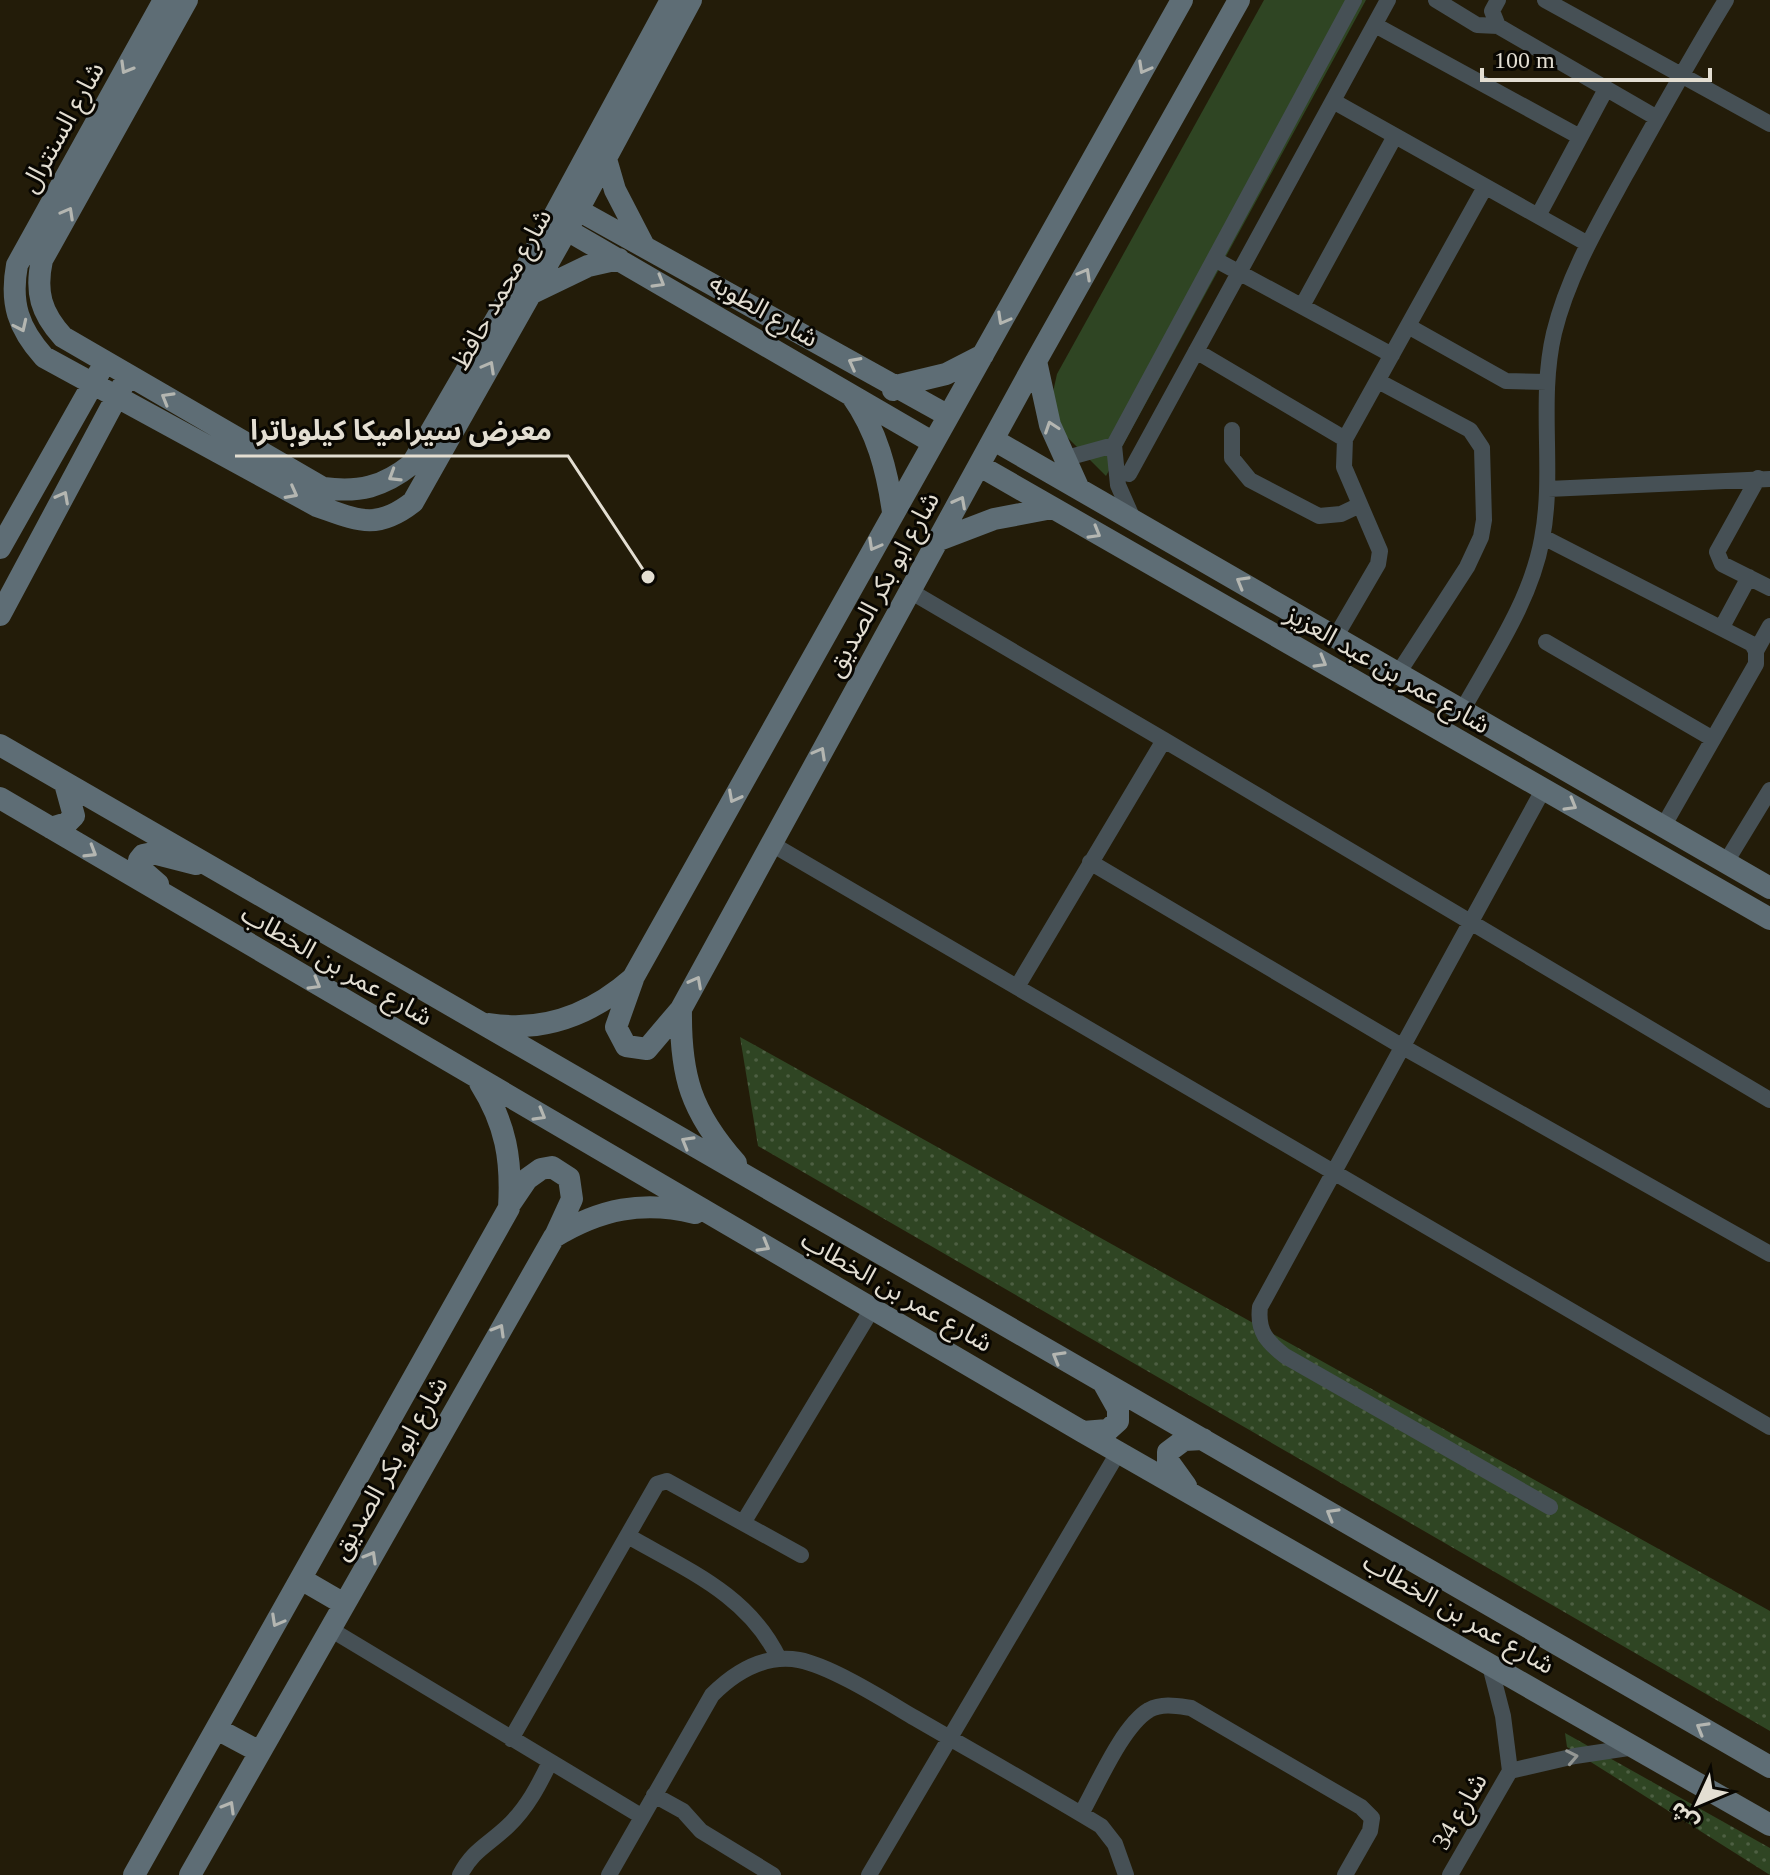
<svg xmlns="http://www.w3.org/2000/svg" width="1770" height="1875" viewBox="0 0 1770 1875" font-family="'Times New Roman','Noto Sans Arabic',serif">
  <style>
    .grass { fill: url(#grass-dots) }
    .green { fill: #2f4523 }
    .lines { fill: none; stroke-linecap: round; stroke-linejoin: round }
    .street { stroke: #465055; stroke-width: 16 }
    .secondary { stroke: #5e6d75; stroke-width: 22 }
    .oneway { stroke: #b4b6b1 }
    .oneway2 { stroke: #949794 }
    .labels { text-anchor: middle; stroke-width: 6; stroke-linejoin: round; paint-order: stroke }
    .street-label { font-size: 26px; fill: #e3ded2; stroke: #090702 }
    .leader { fill: none; stroke: #e3ded2; stroke-width: 3 }
    .callout-dot { fill: #e3ded2; stroke: #090702; stroke-width: 3 }
    .callout-label { font-size: 28px; text-anchor: middle; font-weight: bold; fill: #e3ded2; stroke: #090702; stroke-width: 6; stroke-linejoin: round; paint-order: stroke }
  </style>
  <defs>
    <pattern id="grass-dots" width="8" height="8" patternUnits="userSpaceOnUse" patternTransform="scale(2)"><rect width="8" height="8" fill="#2f4523"/><path d="M2 2h.1M6 6h.1" fill="none" stroke="#4d5f42" stroke-width="1.8" stroke-linecap="round"/></pattern>
  </defs>
  <rect width="100%" height="100%" fill="#231c09"/>
  <path class="grass" d="M 740,1037 L 1770,1611 L 1770,1731 L 758,1146 Z
    M 1565,1733 L 1770,1848 L 1770,1875 L 1567,1747 Z"/>
  <path class="green" d="M 1264,0 L 1366,0 L 1106,476 L 1063,433 L 1051,401 L 1057,374 Z"/>
  <g class="lines">
    <path class="street" d="M 1436,0 L 1477,25 L 1498,26 L 1657,118
      M 1545,0 L 1770,124
      M 1375,25 L 1580,137
      M 1498,26 L 1492,11 L 1498,0
      M 1333,101 L 1588,244
      M 1538,216 L 1606,89
      M 1216,260 L 1392,355
      M 1302,306 L 1395,136
      M 1408,326 L 1506,381 L 1547,382
      M 1196,351 L 1345,439
      M 1378,381 L 1470,430 L 1482,448 L 1484,520 L 1481,537 L 1467,567 L 1399,672
      M 1232,430 L 1232,458 L 1250,480 L 1319,516 L 1341,514 L 1360,505
      M 1063,459 L 1114,445
      M 1129,474 L 1388,0
      M 1758,478 L 1717,552 L 1722,564 L 1770,588
      M 1548,489 L 1770,479
      M 1133,519 L 1118,485 L 1114,445 L 1354,0
      M 1543,537 L 1752,644 L 1756,651 L 1756,664 L 1664,825
      M 910,591 L 1164,740 L 1017,987
      M 1722,627 L 1749,577
      M 1336,636 L 1378,564 L 1380,551 L 1344,467 L 1345,439 L 1485,187
      M 1546,642 L 1713,739
      M 1756,651 L 1770,626
      M 1463,709 C 1493,655 1531,600 1542,539 C 1555,471 1538,401 1554,333 C 1568,276 1598,225 1626,174 C 1659,115 1691,57 1726,0
      M 1164,740 L 1770,1100
      M 1543,790 L 1260,1307 C 1257,1331 1267,1342 1285,1356 L 1550,1507
      M 770,843 L 1770,1427
      M 1090,862 L 1403,1047 L 1770,1254
      M 1726,862 L 1770,790
      M 743,1523 L 872,1309
      M 628,1536 C 687,1570 749,1595 779,1659
      M 330,1629 L 641,1816
      M 1489,1662 L 1503,1716 L 1510,1771
      M 511,1739 L 657,1484 L 667,1481 L 801,1555
      M 1510,1771 L 1575,1756 L 1635,1747
      M 654,1795 L 683,1811 L 701,1831 L 773,1875
      M 1081,1814 C 1097,1786 1122,1726 1149,1710 C 1162,1703 1177,1706 1191,1708 L 1361,1807 L 1372,1818 L 1370,1831 L 1345,1875
      M 460,1875 C 473,1850 488,1845 508,1826 C 527,1808 539,1785 550,1762
      M 609,1875 L 712,1695 C 735,1672 764,1654 799,1660 C 831,1666 886,1701 915,1718 C 977,1754 1040,1789 1101,1826 L 1115,1844 L 1126,1875
      M 869,1875 L 1119,1451
      M 1450,1875 L 1510,1771"/>
    <path class="secondary" d="M 164,0 L 17,265 C 10,303 18,328 44,357 L 317,506 C 357,520 376,531 413,502 L 578,210 L 691,0
      M 187,0 L 42,260 C 35,292 41,313 63,337 L 323,488 C 359,493 383,487 412,464 L 523,273 L 671,0
      M 606,159 L 615,190 L 644,246
      M 578,210 L 947,415
      M 567,230 L 932,442
      M 532,293 L 588,266 L 619,259
      M 1036,361 L 1050,425 L 1078,487
      M 893,390 L 896,386 L 946,374 L 983,355
      M 852,396 C 877,431 887,470 893,512
      M 994,440 L 1770,888
      M 980,466 L 1770,919
      M 939,540 L 994,519 L 1052,508
      M 0,548 L 99,373
      M 0,615 L 122,387
      M 0,745 L 1770,1767
      M 0,798 L 1083,1432 L 1770,1825
      M 51,828 L 67,823 L 74,816 L 66,787
      M 158,884 L 142,870 L 139,860 L 143,855 L 153,853 L 196,864
      M 633,979 L 616,1027 L 626,1046 L 647,1049 L 681,1009
      M 489,1024 C 545,1033 592,1014 633,978 L 1182,0
      M 736,1163 C 691,1112 680,1076 681,1009 L 1036,361 L 1239,0
      M 510,1204 L 527,1179 L 541,1169 L 552,1167 L 569,1178 L 572,1199 L 555,1236
      M 1083,1432 L 1108,1430 L 1118,1421 L 1118,1409 L 1104,1384
      M 1186,1486 L 1168,1461 L 1168,1452 L 1184,1440 L 1203,1439
      M 301,1579 L 344,1604
      M 217,1729 L 260,1752
      M 134,1875 L 509,1208 C 512,1160 506,1124 480,1083
      M 190,1875 L 554,1237 C 600,1209 643,1200 695,1213"/>
  </g>
  <defs><path id="oneway-chevron" d="M-2-3.5L2.5 0L-2 3.5" fill="none" stroke-width="1.6" stroke-linecap="round" stroke-linejoin="round" transform="scale(2)"/></defs>
  <g class="oneway">
    <use href="#oneway-chevron" transform="translate(126 68) rotate(120)"/>
    <use href="#oneway-chevron" transform="translate(1144 68) rotate(119)"/>
    <use href="#oneway-chevron" transform="translate(68 213) rotate(-61)"/>
    <use href="#oneway-chevron" transform="translate(1085 274) rotate(-61)"/>
    <use href="#oneway-chevron" transform="translate(659 282) rotate(30)"/>
    <use href="#oneway-chevron" transform="translate(1003 319) rotate(119)"/>
    <use href="#oneway-chevron" transform="translate(21 326) rotate(65)"/>
    <use href="#oneway-chevron" transform="translate(854 363) rotate(-152)"/>
    <use href="#oneway-chevron" transform="translate(489 367) rotate(-61)"/>
    <use href="#oneway-chevron" transform="translate(167 398) rotate(-150)"/>
    <use href="#oneway-chevron" transform="translate(1051 427) rotate(-109)"/>
    <use href="#oneway-chevron" transform="translate(394 476) rotate(148)"/>
    <use href="#oneway-chevron" transform="translate(292 493) rotate(28)"/>
    <use href="#oneway-chevron" transform="translate(63 497) rotate(-62)"/>
    <use href="#oneway-chevron" transform="translate(960 502) rotate(-62)"/>
    <use href="#oneway-chevron" transform="translate(1095 533) rotate(30)"/>
    <use href="#oneway-chevron" transform="translate(874 545) rotate(119)"/>
    <use href="#oneway-chevron" transform="translate(1242 582) rotate(-150)"/>
    <use href="#oneway-chevron" transform="translate(1321 662) rotate(30)"/>
    <use href="#oneway-chevron" transform="translate(820 753) rotate(-61)"/>
    <use href="#oneway-chevron" transform="translate(734 797) rotate(118)"/>
    <use href="#oneway-chevron" transform="translate(1571 805) rotate(30)"/>
    <use href="#oneway-chevron" transform="translate(91 852) rotate(31)"/>
    <use href="#oneway-chevron" transform="translate(696 982) rotate(-62)"/>
    <use href="#oneway-chevron" transform="translate(315 984) rotate(30)"/>
    <use href="#oneway-chevron" transform="translate(540 1115) rotate(30)"/>
    <use href="#oneway-chevron" transform="translate(687 1142) rotate(-150)"/>
    <use href="#oneway-chevron" transform="translate(764 1246) rotate(30)"/>
    <use href="#oneway-chevron" transform="translate(499 1330) rotate(-60)"/>
    <use href="#oneway-chevron" transform="translate(1058 1357) rotate(-150)"/>
    <use href="#oneway-chevron" transform="translate(1332 1514) rotate(-150)"/>
    <use href="#oneway-chevron" transform="translate(371 1557) rotate(-60)"/>
    <use href="#oneway-chevron" transform="translate(277 1621) rotate(119)"/>
    <use href="#oneway-chevron" transform="translate(1702 1728) rotate(-150)"/>
    <use href="#oneway-chevron" transform="translate(229 1807) rotate(-60)"/>
  </g>
  <use class="oneway2" href="#oneway-chevron" transform="translate(1572 1757) rotate(-11)"/>
  <g class="labels">
    <g class="street-label">
      <text transform="translate(62 127) rotate(-61)" y="9">شارع السنترال</text>
      <text transform="translate(501 289) rotate(-61)" y="9">شارع محمد حافظ</text>
      <text transform="translate(764 310) rotate(30)" y="9">شارع الطوبه</text>
      <text transform="translate(882 584) rotate(-61)" y="9">شارع ابو بكر الصديق</text>
      <text transform="translate(1388 669) rotate(30)" y="9">شارع عمر بن عبد العزيز</text>
      <text transform="translate(337 965) rotate(30)" y="9">شارع عمر بن الخطاب</text>
      <text transform="translate(897 1291) rotate(30)" y="9">شارع عمر بن الخطاب</text>
      <text transform="translate(389 1468) rotate(-60)" y="9">شارع ابو بكر الصديق</text>
      <text transform="translate(1459 1613) rotate(30)" y="9">شارع عمر بن الخطاب</text>
      <text transform="translate(1459 1811) rotate(-60)" y="9">شارع 34</text>
    </g>
  </g>
  <path class="leader" d="M648 577L568 456H235"/>
  <circle class="callout-dot" cx="648" cy="577" r="8"/>
  <g class="callout-label">
    <text x="401" y="440">معرض سيراميكا كيلوباترا</text>
  </g>
  <g transform="translate(1698 1803) rotate(226)" stroke="#090702" stroke-width="6" paint-order="stroke">
  <path d="M0-6L14 30L0 20L-14 30Z" fill="#e3ded2"/>
  <text y="-12" font-size="22" font-weight="bold" text-anchor="middle" fill="#e3ded2">ش</text>
  </g>
  <path d="M1482 68v12h228v-12" fill="none" stroke="#e3ded2" stroke-width="4"/>
  <text x="1494" y="68" font-size="24" fill="#e3ded2" stroke="#090702" stroke-width="6" paint-order="stroke">100 m</text>
</svg>
